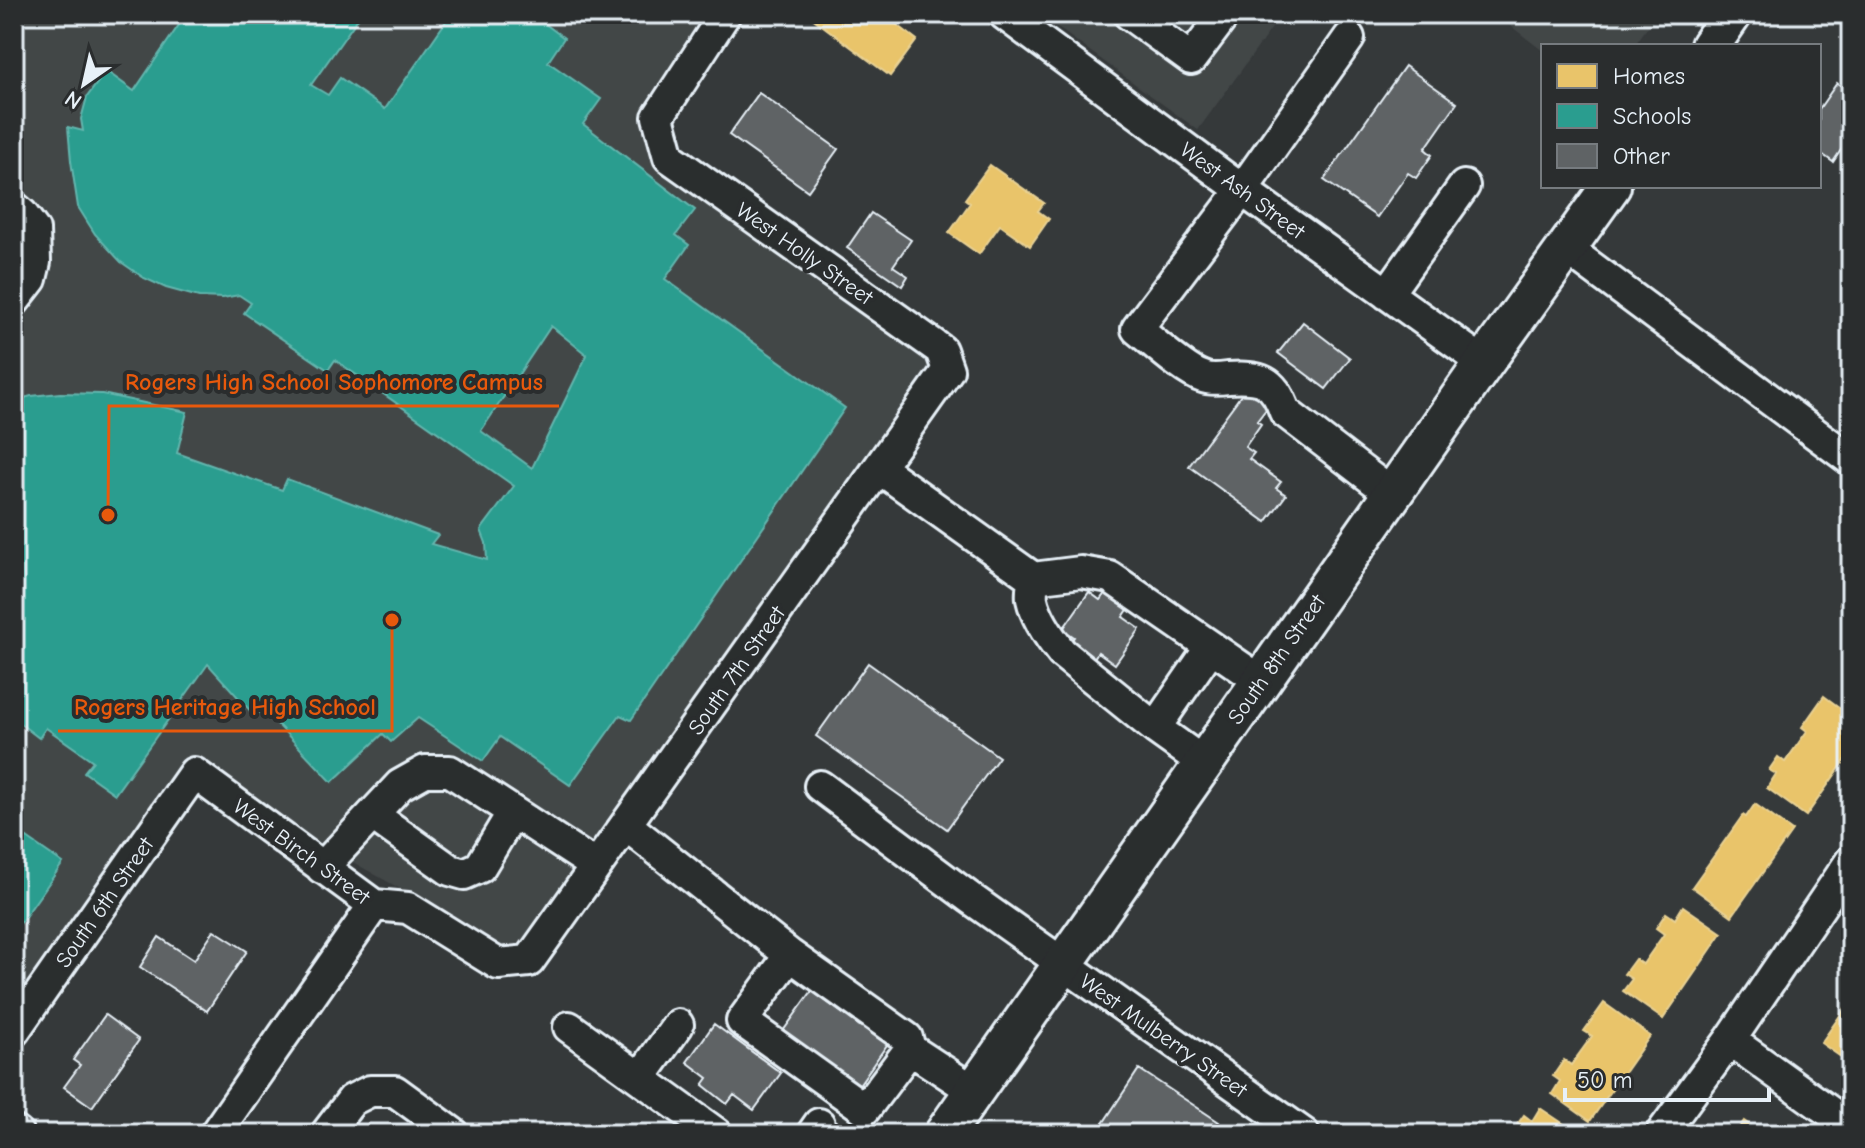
<svg xmlns="http://www.w3.org/2000/svg" width="1865" height="1148" viewBox="0 0 1865 1148" font-family="'Comic Neue',sans-serif">
  <style>
    .built { fill: #424647 }
    .homes { fill: #e9c46a; stroke: #e9d295; stroke-width: 2 }
    .schools { fill: #2a9d8f; stroke: #63b6ae; stroke-width: 2; fill-rule: evenodd }
    .building { fill: #5f6365; stroke: #e8f1f8; stroke-width: 2 }
    .lines { fill: none; stroke-linecap: round; stroke-linejoin: round }
    .minor-casing { stroke: #e8f1f8; stroke-width: 36 }
    .major-casing { stroke: #e8f1f8; stroke-width: 44 }
    .minor { stroke: #2a2d2e; stroke-width: 30 }
    .major { stroke: #2a2d2e; stroke-width: 38 }
    .labels { text-anchor: middle; stroke-width: 8; stroke-linejoin: round; paint-order: stroke }
    .street-label { font-size: 22px; fill: #e8f1f8; stroke: #2a2d2e }
    .leader { fill: none; stroke: #e8590c; stroke-width: 3 }
    .callout-dot { fill: #e8590c; stroke: #2a2d2e; stroke-width: 3 }
    .callout-label { font-size: 24px; text-anchor: middle; font-weight: bold; fill: #e8590c; stroke: #2a2d2e; stroke-width: 8; stroke-linejoin: round; paint-order: stroke }
  </style>
  <rect width="100%" height="100%" fill="#35393a"/>
  <filter id="ink" filterUnits="userSpaceOnUse"><feTurbulence type="fractalNoise" baseFrequency=".0125" numOctaves="2"/><feDisplacementMap in="SourceGraphic" scale="16" xChannelSelector="R" yChannelSelector="G"/><feConvolveMatrix kernelMatrix="1 2 1 2 8 2 1 2 1" color-interpolation-filters="sRGB"/></filter>
  <g filter="url(#ink)">
    <path class="built" d="M 14,14 L 739,14 L 658,117 L 669,157 L 948,370 L 529,961 L 194,773 L 14,1032 Z
      M 1039,14 L 1282,14 L 1198,130 Z
      M 1495,14 L 1657,14 L 1634,46 L 1543,46 L 1543,51 Z"/>
    <path class="homes" d="M 807,14 L 883,14 L 917,40 L 890,76 Z
      M 990,165 L 1044,203 L 1038,211 L 1049,219 L 1030,246 L 1000,225 L 979,254 L 949,233 L 970,203 L 965,199 Z
      M 1851,588 L 1851,611 L 1840,604 Z
      M 1824,696 L 1851,716 L 1851,752 L 1806,816 L 1767,788 L 1776,774 L 1769,770 L 1778,757 L 1785,762 L 1807,731 L 1802,727 Z
      M 1755,804 L 1792,831 L 1732,916 L 1692,887 L 1743,815 L 1746,817 Z
      M 1683,906 L 1722,933 L 1663,1019 L 1623,991 L 1632,979 L 1624,974 L 1635,959 L 1643,964 L 1664,934 L 1656,928 L 1666,913 L 1675,919 Z
      M 1604,1003 L 1650,1036 L 1590,1121 L 1552,1094 L 1560,1081 L 1553,1076 L 1564,1060 L 1571,1065 L 1592,1036 L 1584,1031 Z
      M 1848,1004 L 1851,1007 L 1851,1064 L 1821,1043 Z
      M 1540,1108 L 1576,1132 L 1575,1134 L 1521,1134 L 1514,1129 L 1524,1115 L 1532,1121 Z
      M 1744,1121 L 1762,1134 L 1735,1134 Z"/>
    <path class="schools" d="M 182,14 L 361,14 L 311,85 L 328,95 L 340,78 L 385,109 L 451,14 L 532,14 L 564,38 L 548,62 L 601,99 L 583,124 L 695,210 L 676,235 L 689,245 L 665,279 L 845,408 L 631,720 L 620,715 L 570,785 L 500,737 L 483,761 L 418,718 L 391,742 L 383,734 L 332,782 L 264,710 L 255,716 L 208,664 L 115,794 L 84,772 L 93,761 L 46,728 L 39,738 L 14,719 L 14,401 L 31,396 L 60,393 L 102,394 L 187,412 L 177,453 L 282,490 L 287,479 L 438,535 L 431,544 L 487,560 L 486,543 L 481,530 L 514,486 L 335,360 L 328,370 L 244,313 L 251,303 L 239,295 L 223,298 L 199,297 L 166,288 L 144,278 L 121,262 L 95,234 L 78,207 L 71,161 L 68,127 L 83,131 L 81,119 L 87,97 L 106,71 L 134,91 L 185,16 ZM 551,326 L 587,355 L 532,468 L 481,431 Z
      M 14,829 L 63,863 L 14,932 Z"/>
    <path class="building" d="M 1405,66 L 1457,103 L 1425,149 L 1432,155 L 1416,178 L 1408,173 L 1377,217 L 1324,180 Z
      M 1837,83 L 1851,93 L 1851,135 L 1833,162 L 1819,152 L 1819,109 Z
      M 759,93 L 838,149 L 808,191 L 729,135 Z
      M 871,213 L 911,240 L 893,266 L 908,276 L 902,286 L 847,248 Z
      M 1303,322 L 1350,358 L 1326,389 L 1278,353 Z
      M 1247,387 L 1270,404 L 1257,421 L 1261,424 L 1245,447 L 1254,453 L 1249,459 L 1281,482 L 1276,488 L 1286,495 L 1266,522 L 1189,466 Z
      M 1111,585 L 1134,601 L 1123,617 L 1140,629 L 1115,664 L 1098,652 L 1088,667 L 1064,650 L 1074,637 L 1063,629 L 1089,592 L 1100,600 Z
      M 868,663 L 999,757 L 947,829 L 816,736 Z
      M 214,930 L 247,951 L 207,1011 L 140,967 L 159,937 L 194,960 Z
      M 812,991 L 861,1027 L 863,1023 L 889,1042 L 856,1089 L 822,1065 L 825,1061 L 783,1031 Z
      M 105,1015 L 139,1040 L 92,1107 L 64,1087 L 80,1065 L 73,1060 Z
      M 714,1024 L 781,1073 L 754,1110 L 734,1095 L 727,1104 L 703,1085 L 708,1078 L 687,1062 Z
      M 1139,1069 L 1219,1122 L 1211,1134 L 1160,1134 L 1151,1128 L 1147,1134 L 1096,1134 Z"/>
    <g class="lines">
      <defs>
        <path id="minor" d="M 1004,14 L 1242,190 L 1484,363
          M 1129,14 L 1191,59 L 1225,14
          M 1349,38 L 1242,190 L 1137,329 C 1152,341 1186,372 1203,377 C 1210,380 1220,379 1228,378 C 1260,376 1274,379 1285,412 L 1392,494
          M 14,207 L 22,214 L 34,230 L 35,262 L 31,279 L 14,301
          M 1567,249 L 1851,460
          M 1387,294 L 1464,186
          M 879,468 L 1033,578 L 1081,572 L 1110,577 L 1261,681
          M 1033,578 C 1033,584 1031,592 1032,599 C 1036,618 1050,638 1062,653 L 1155,728 L 1204,763
          M 1155,728 L 1211,647
          M 820,786 L 970,898 L 1304,1134
          M 373,815 L 450,870 L 464,874 L 480,867 L 513,812
          M 626,825 L 790,955
          M 322,868 L 400,785 L 425,771 L 450,771 L 596,866
          M 569,1027 L 717,1134
          M 14,1031 L 194,773 L 374,905 L 408,908 L 498,964 L 529,961 L 948,370 L 941,350 L 669,157 L 658,117 L 725,14
          M 1730,1040 L 1851,1127
          M 910,1049 L 907,1038 L 790,955 L 742,1021 L 865,1109 L 910,1049 L 974,1091
          M 640,1078 L 678,1025
          M 14,1131 L 18,1134
          M 215,1134 L 374,905
          M 326,1134 L 352,1100 L 370,1091 L 395,1091 L 454,1134
          M 812,1134 L 819,1124
          M 1661,1134 L 1730,1040 L 1851,861"/>
        <path id="major" d="M 1710,46 L 1732,14
          M 944,1134 L 1484,363 L 1611,186"/>
      </defs>
      <use href="#minor" class="minor-casing"/>
      <use href="#major" class="major-casing"/>
      <use href="#minor" class="minor"/>
      <use href="#major" class="major"/>
    </g>
  </g>
  <g class="labels">
    <g class="street-label">
      <text transform="translate(1243 190) rotate(36)" y="8">West Ash Street</text>
      <text transform="translate(805 253) rotate(35)" y="8">West Holly Street</text>
      <text transform="translate(1276 659) rotate(-55)" y="8">South 8th Street</text>
      <text transform="translate(736 670) rotate(-55)" y="8">South 7th Street</text>
      <text transform="translate(302 851) rotate(36)" y="8">West Birch Street</text>
      <text transform="translate(104 902) rotate(-55)" y="8">South 6th Street</text>
      <text transform="translate(1164 1035) rotate(35)" y="8">West Mulberry Street</text>
    </g>
  </g>
  <path class="leader" d="M108 515L109 406H559M392 620L392 731H58"/>
  <g class="callout-dot">
    <circle cx="108" cy="515" r="8"/>
    <circle cx="392" cy="620" r="8"/>
  </g>
  <g class="callout-label">
    <text x="334" y="390">Rogers High School Sophomore Campus</text>
    <text x="225" y="715">Rogers Heritage High School</text>
  </g>
  <rect width="1865" height="1148" fill="none" stroke="#2a2d2e" stroke-width="48"/>
  <rect x="24" y="24" width="1817" height="1100" fill="none" stroke="#e8f1f8" stroke-width="3" filter="url(#ink)"/>
  <rect x="1541" y="44" width="280" height="144" fill="#2a2d2e" stroke="#767b7f" stroke-width="2"/>
  <rect x="1557" y="64" width="40" height="24" fill="#e9c46a" stroke="#767b7f" stroke-width="2"/>
  <text x="1613" y="84" font-size="24" fill="#e8f1f8">Homes</text>
  <rect x="1557" y="104" width="40" height="24" fill="#2a9d8f" stroke="#767b7f" stroke-width="2"/>
  <text x="1613" y="124" font-size="24" fill="#e8f1f8">Schools</text>
  <rect x="1557" y="144" width="40" height="24" fill="#5f6365" stroke="#767b7f" stroke-width="2"/>
  <text x="1613" y="164" font-size="24" fill="#e8f1f8">Other</text>
  <g transform="translate(84 84) rotate(214)" stroke="#2a2d2e" stroke-width="6" paint-order="stroke">
  <path d="M0-6L14 30L0 20L-14 30Z" fill="#e8f1f8"/>
  <text y="-12" font-size="22" font-weight="bold" text-anchor="middle" fill="#e8f1f8">N</text>
  </g>
  <path d="M1565 1088v12h204v-12" fill="none" stroke="#e8f1f8" stroke-width="4"/>
  <text x="1577" y="1088" font-size="24" fill="#e8f1f8" stroke="#2a2d2e" stroke-width="6" paint-order="stroke">50 m</text>
</svg>
